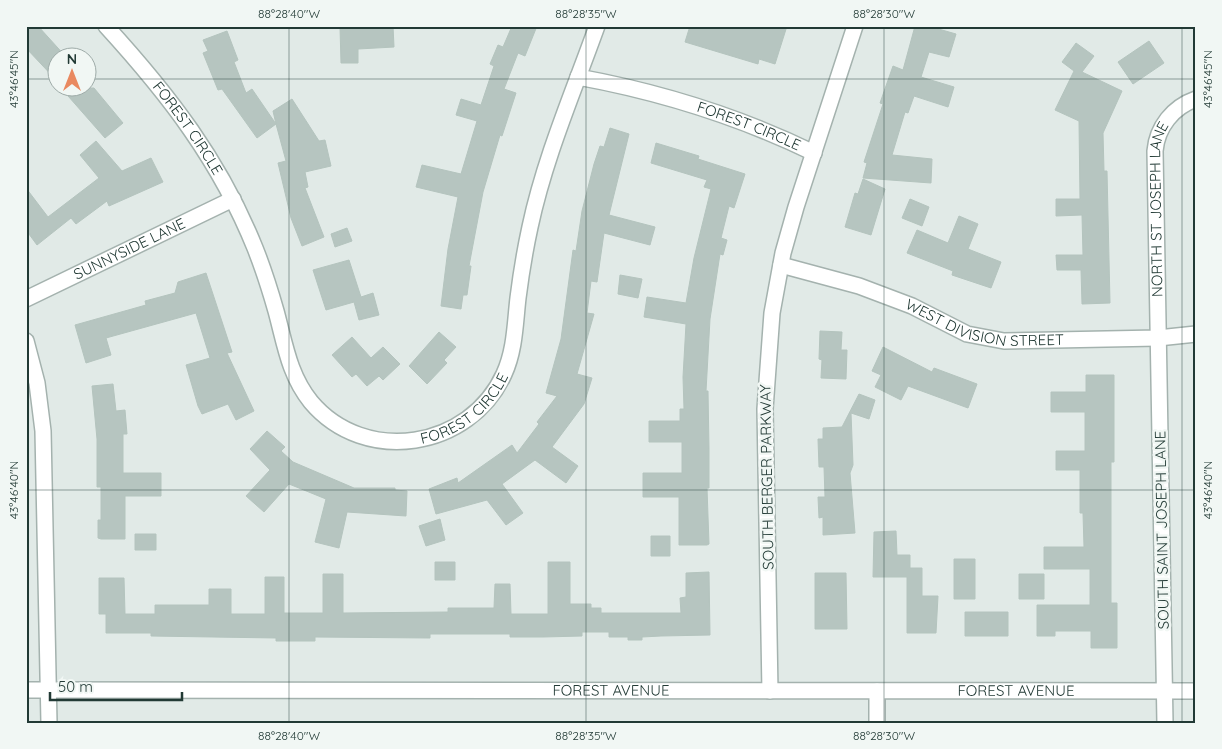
<svg xmlns="http://www.w3.org/2000/svg" width="1222" height="749" viewBox="0 0 1222 749" font-family="Quicksand,sans-serif">
  <style>
    .building { fill: #b6c5c0; stroke: #b4c4be }
    .lines { fill: none; stroke-linecap: round; stroke-linejoin: round }
    .street-casing { stroke: #a4b2ae; stroke-width: 18 }
    .street { stroke: #fff; stroke-width: 15 }
    .ticks { fill: none; stroke: #223a35; stroke-width: 1; stroke-opacity: 0.45 }
    .labels { text-anchor: middle; stroke-width: 5; stroke-linejoin: round; paint-order: stroke }
    .street-label { font-size: 15px; fill: #223a35; stroke: #f1f7f4 }
    .neatline { fill: none; stroke: #223a35; stroke-width: 2 }
    .ticks-label { font-size: 12px; text-anchor: middle; fill: #223a35 }
  </style>
  <rect width="100%" height="100%" fill="#e1eae7"/>
  <path class="building" d="M 26,26 L 38,26 L 67,58 L 58,58 L 58,82 L 26,48 Z
    M 393,26 L 394,47 L 358,49 L 358,63 L 341,63 L 340,27 Z
    M 512,26 L 537,26 L 525,56 L 518,53 L 504,89 L 516,93 L 502,136 L 500,135 L 483,192 L 469,266 L 471,266 L 467,295 L 463,295 L 461,309 L 441,306 L 448,249 L 458,197 L 416,187 L 422,165 L 461,174 L 477,121 L 456,115 L 461,99 L 481,105 L 494,66 L 490,64 L 498,45 L 503,47 Z
    M 690,26 L 787,26 L 775,64 L 759,59 L 758,64 L 685,42 Z
    M 915,26 L 928,26 L 956,34 L 949,57 L 929,52 L 921,77 L 954,87 L 948,107 L 914,96 L 908,113 L 905,112 L 892,155 L 932,159 L 931,183 L 863,178 L 867,163 L 864,162 L 883,104 L 880,103 L 893,66 L 903,70 Z
    M 227,31 L 238,60 L 234,62 L 246,93 L 252,89 L 276,124 L 273,111 L 292,99 L 319,141 L 325,140 L 331,166 L 305,172 L 308,187 L 305,188 L 324,237 L 302,246 L 291,218 L 278,163 L 286,161 L 276,124 L 257,138 L 222,89 L 218,90 L 203,53 L 208,51 L 203,40 Z
    M 1149,41 L 1164,63 L 1133,84 L 1118,62 Z
    M 1076,43 L 1094,56 L 1082,72 L 1122,91 L 1103,133 L 1104,171 L 1107,171 L 1110,303 L 1082,304 L 1081,270 L 1057,270 L 1056,255 L 1083,255 L 1082,215 L 1056,216 L 1056,199 L 1080,199 L 1079,121 L 1055,110 L 1074,71 L 1062,62 Z
    M 61,88 L 94,88 L 123,123 L 105,138 Z
    M 610,128 L 629,134 L 609,215 L 655,227 L 650,245 L 604,233 L 597,282 L 591,281 L 587,313 L 594,314 L 577,374 L 592,378 L 584,404 L 552,447 L 578,466 L 566,483 L 535,460 L 502,484 L 523,513 L 506,525 L 487,500 L 436,514 L 429,489 L 457,478 L 458,483 L 512,445 L 517,453 L 539,424 L 537,422 L 557,396 L 546,393 L 561,339 L 573,250 L 576,251 L 582,211 L 594,164 L 600,146 L 604,147 Z
    M 96,141 L 122,171 L 151,158 L 163,182 L 109,206 L 107,201 L 76,224 L 71,218 L 37,245 L 26,230 L 26,188 L 48,217 L 99,178 L 80,155 Z
    M 656,143 L 699,156 L 698,159 L 745,174 L 734,208 L 729,206 L 721,238 L 727,240 L 723,255 L 720,254 L 710,319 L 706,391 L 708,391 L 709,449 L 709,488 L 707,488 L 709,544 L 707,545 L 679,545 L 679,497 L 643,497 L 643,473 L 682,473 L 682,442 L 649,442 L 649,421 L 680,421 L 680,409 L 684,409 L 683,377 L 686,324 L 644,317 L 647,297 L 686,303 L 694,258 L 711,189 L 704,187 L 707,180 L 651,163 Z
    M 863,179 L 885,189 L 871,235 L 845,227 L 855,193 L 858,194 Z
    M 910,199 L 929,207 L 922,226 L 902,218 Z
    M 959,216 L 978,224 L 968,249 L 1001,262 L 991,288 L 952,275 L 953,271 L 907,253 L 917,230 L 948,243 Z
    M 347,228 L 352,241 L 335,247 L 331,234 Z
    M 349,260 L 361,297 L 373,293 L 379,315 L 359,320 L 354,302 L 326,310 L 313,270 Z
    M 206,273 L 232,352 L 227,353 L 254,411 L 236,420 L 228,404 L 202,414 L 198,406 L 186,365 L 210,358 L 196,313 L 106,338 L 111,355 L 86,363 L 75,325 L 146,305 L 145,301 L 175,293 L 178,282 Z
    M 620,275 L 642,279 L 638,298 L 618,294 Z
    M 820,331 L 842,332 L 841,350 L 847,350 L 846,379 L 821,378 L 822,360 L 819,359 Z
    M 439,332 L 456,347 L 444,360 L 447,363 L 427,384 L 409,366 Z
    M 352,337 L 371,358 L 383,347 L 400,364 L 383,380 L 379,376 L 367,386 L 356,374 L 352,377 L 332,355 Z
    M 883,347 L 932,372 L 934,368 L 977,384 L 968,408 L 908,386 L 901,400 L 875,387 L 881,375 L 872,371 Z
    M 1086,375 L 1114,375 L 1114,462 L 1111,462 L 1111,603 L 1117,603 L 1117,648 L 1091,648 L 1091,631 L 1055,631 L 1055,636 L 1037,636 L 1037,605 L 1090,605 L 1090,569 L 1044,569 L 1044,547 L 1084,547 L 1083,513 L 1080,513 L 1080,470 L 1056,470 L 1056,451 L 1085,451 L 1085,412 L 1051,412 L 1051,392 L 1086,392 Z
    M 113,384 L 116,411 L 125,410 L 127,434 L 123,434 L 123,473 L 161,473 L 161,496 L 125,496 L 125,539 L 101,539 L 98,538 L 98,520 L 101,520 L 101,487 L 97,487 L 97,439 L 92,386 Z
    M 859,394 L 875,400 L 869,419 L 851,413 L 853,465 L 850,473 L 855,533 L 823,535 L 823,517 L 819,518 L 818,497 L 825,497 L 824,467 L 819,467 L 818,439 L 823,439 L 823,428 L 842,427 Z
    M 267,431 L 285,447 L 281,451 L 293,462 L 354,488 L 395,488 L 395,490 L 407,491 L 406,516 L 347,512 L 339,548 L 315,542 L 326,499 L 289,484 L 264,512 L 246,496 L 270,470 L 250,449 Z
    M 440,519 L 445,540 L 426,546 L 419,526 Z
    M 896,531 L 897,555 L 910,555 L 910,568 L 922,568 L 922,596 L 938,596 L 936,633 L 907,633 L 907,577 L 873,577 L 874,532 Z
    M 135,534 L 156,534 L 156,550 L 135,550 Z
    M 651,536 L 670,536 L 670,556 L 651,556 Z
    M 954,559 L 975,559 L 975,599 L 954,599 Z
    M 435,562 L 455,562 L 455,580 L 435,580 Z
    M 548,562 L 570,562 L 570,604 L 591,604 L 591,608 L 601,608 L 601,613 L 681,613 L 680,598 L 686,597 L 686,573 L 709,572 L 710,635 L 661,636 L 642,637 L 642,640 L 628,640 L 628,637 L 609,637 L 609,632 L 582,632 L 582,636 L 543,637 L 510,637 L 510,634 L 430,634 L 430,638 L 315,637 L 315,641 L 276,641 L 276,638 L 151,636 L 151,633 L 106,633 L 106,614 L 99,614 L 99,578 L 124,578 L 125,614 L 155,614 L 155,605 L 209,605 L 209,589 L 231,589 L 231,614 L 265,614 L 265,577 L 284,577 L 284,613 L 323,613 L 323,574 L 343,574 L 343,613 L 448,612 L 448,608 L 494,608 L 495,584 L 510,584 L 511,614 L 548,614 Z
    M 815,573 L 846,573 L 847,629 L 815,629 Z
    M 1019,574 L 1044,574 L 1044,599 L 1019,599 Z
    M 965,612 L 1008,612 L 1008,636 L 965,636 Z"/>
  <g class="lines">
    <defs>
      <g id="street">
        <path id="s1" d="M 106,26 C 169,95 220,161 255,248 C 263,268 270,290 276,311 C 285,344 289,375 311,402 C 365,466 470,449 504,374 C 515,350 515,324 518,298 C 521,274 525,250 530,227 C 545,157 573,93 597,26"/>
        <path id="s2" d="M 578,77 C 660,92 738,116 814,153"/>
        <path id="s3" d="M 781,265 L 859,286 L 912,306 L 967,334 L 1004,341 L 1158,338 L 1196,334"/>
        <path id="s4" d="M 26,299 L 233,199"/>
        <path d="M 26,341 L 37,383 L 43,431 L 49,723"/>
        <path id="s5" d="M 26,690 L 1196,691"/>
        <path d="M 770,691 L 765,409 L 772,313 L 783,253 L 796,207 L 855,26"/>
        <path d="M 877,723 L 877,691"/>
        <path id="s6" d="M 1165,723 L 1155,151 C 1157,127 1173,107 1196,99"/>
      </g>
    </defs>
    <use href="#street" class="street-casing"/>
    <use href="#street" class="street"/>
  </g>
  <path class="ticks" d="M 289,26 L 289,723M 586,26 L 586,723M 884,26 L 884,723M 1182,26 L 1182,723M 26,79 L 58,79M 88,79 L 1196,79M 26,490 L 1196,490"/>
  <g class="labels">
    <g class="street-label">
      <text dy="5" stroke="none"><textPath href="#s2" startOffset="178">FOREST CIRCLE</textPath></text>
      <text dy="5" stroke="none"><textPath href="#s1" startOffset="131">FOREST CIRCLE</textPath></text>
      <text dy="5" stroke="none"><textPath href="#s6" startOffset="514">NORTH ST JOSEPH LANE</textPath></text>
      <text dy="5" stroke="none"><textPath href="#s4" startOffset="115">SUNNYSIDE LANE</textPath></text>
      <text dy="5" stroke="none"><textPath href="#s3" startOffset="214">WEST DIVISION STREET</textPath></text>
      <text dy="5" stroke="none"><textPath href="#s1" startOffset="610">FOREST CIRCLE</textPath></text>
      <text transform="translate(767 477) rotate(-91)" y="5">SOUTH BERGER PARKWAY</text>
      <text transform="translate(1162 530) rotate(-91)" y="5">SOUTH SAINT JOSEPH LANE</text>
      <text dy="5" stroke="none"><textPath href="#s5" startOffset="585">FOREST AVENUE</textPath></text>
      <text dy="5" stroke="none"><textPath href="#s5" startOffset="990">FOREST AVENUE</textPath></text>
    </g>
  </g>
  <rect width="1222" height="749" fill="none" stroke="#f1f7f4" stroke-width="55"/>
  <g transform="translate(72 72)"><circle r="24" fill="#f1f7f4" stroke="#9eaba8"/>
  <path d="M0-4L9 19L0 12L-9 19Z" fill="#e98960"/>
  <text y="-8" font-size="14" font-weight="bold" text-anchor="middle" fill="#223a35">N</text>
  </g>
  <path d="M50 692v8h132v-8" fill="none" stroke="#223a35" stroke-width="2.5"/>
  <text x="58" y="692" font-size="15" fill="#223a35" stroke="#f1f7f4" stroke-width="4" paint-order="stroke">50 m</text>
  <rect x="28" y="28" width="1166" height="694" class="neatline"/>
  <g class="ticks-label">
    <text x="289" y="18">88°28'40"W</text>
    <text x="586" y="18">88°28'35"W</text>
    <text x="884" y="18">88°28'30"W</text>
    <text transform="translate(14 79) rotate(-90)" y="4">43°46'45"N</text>
    <text transform="translate(1208 79) rotate(-90)" y="4">43°46'45"N</text>
    <text transform="translate(14 490) rotate(-90)" y="4">43°46'40"N</text>
    <text transform="translate(1208 490) rotate(-90)" y="4">43°46'40"N</text>
    <text x="289" y="740">88°28'40"W</text>
    <text x="586" y="740">88°28'35"W</text>
    <text x="884" y="740">88°28'30"W</text>
  </g>
</svg>
